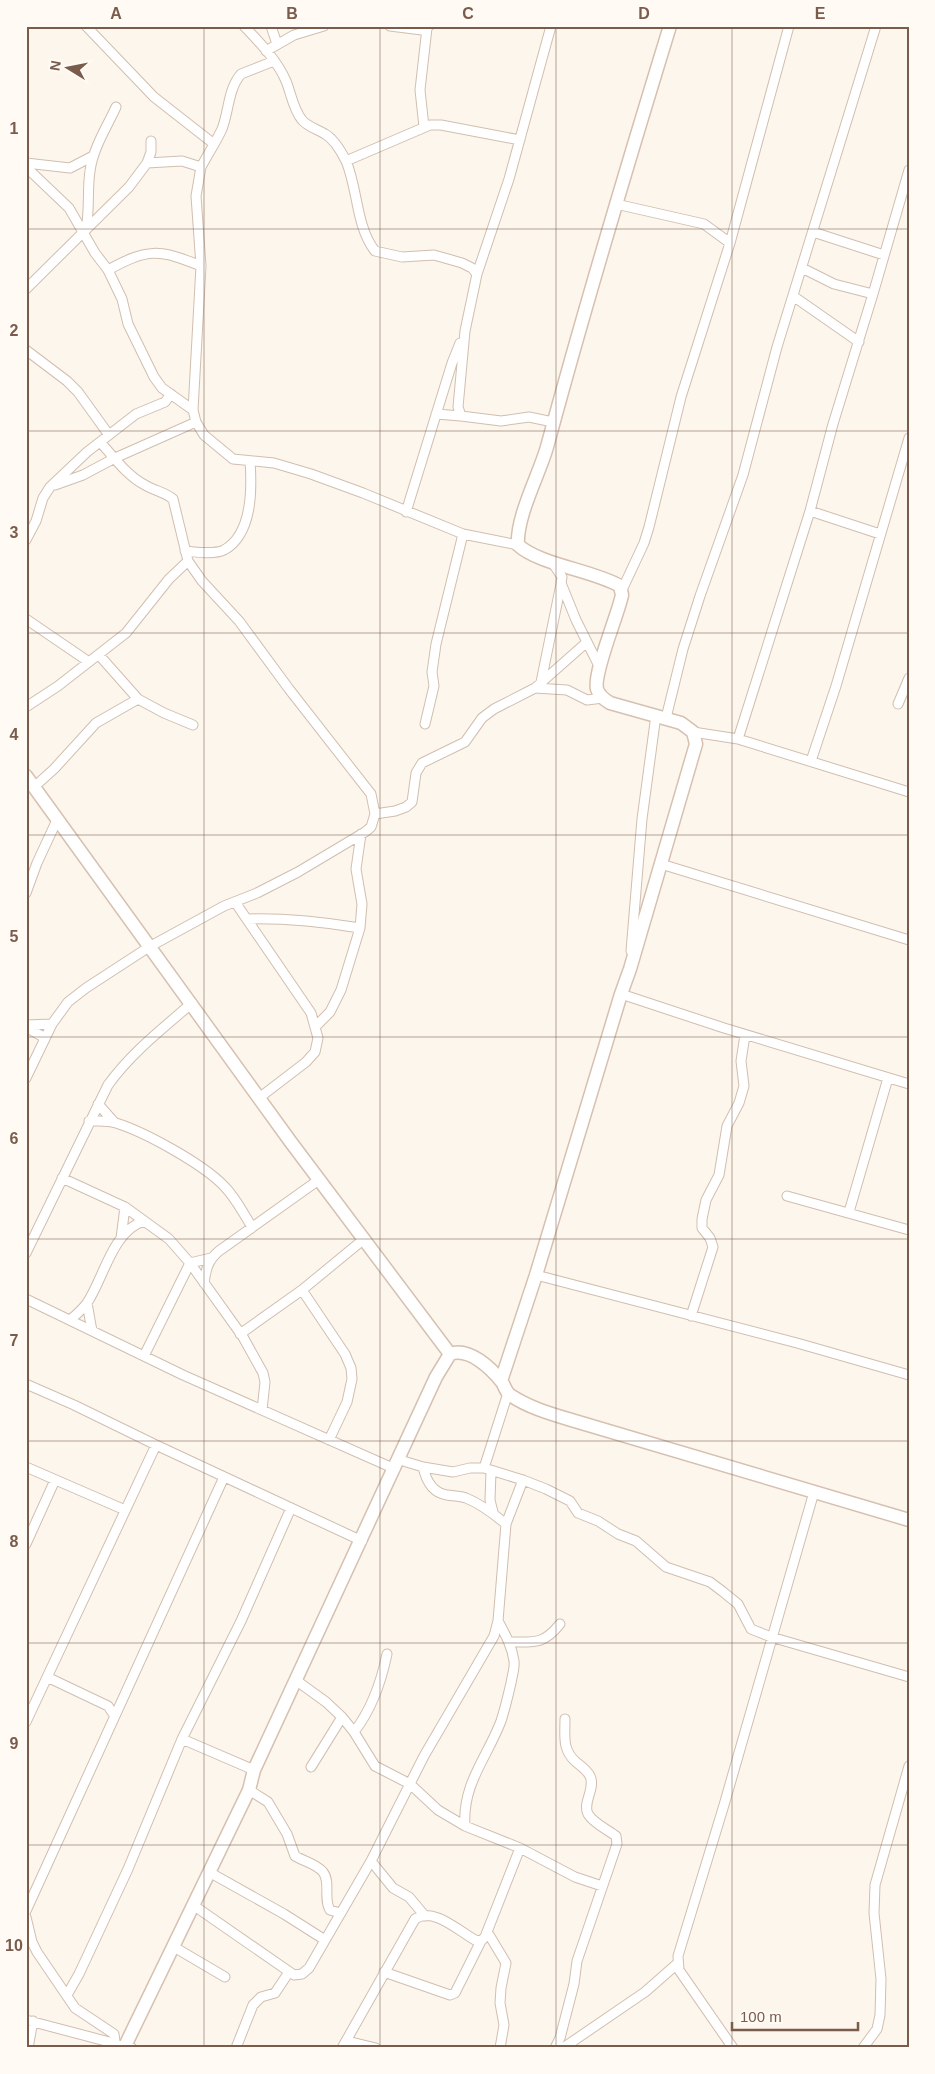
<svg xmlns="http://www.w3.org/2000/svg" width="935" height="2074" viewBox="0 0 935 2074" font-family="Helvetica,sans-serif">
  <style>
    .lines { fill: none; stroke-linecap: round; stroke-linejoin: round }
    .street-casing { stroke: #d1beb0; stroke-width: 11 }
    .secondary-casing { stroke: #d6c0b0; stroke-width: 15 }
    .street { stroke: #fff; stroke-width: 9 }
    .secondary { stroke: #fff; stroke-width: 12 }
    .grid { fill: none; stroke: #7a5c4d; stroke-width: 1; stroke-opacity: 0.55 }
    .neatline { fill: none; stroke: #7a5c4d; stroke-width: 2 }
    .grid-label { font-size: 16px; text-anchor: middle; font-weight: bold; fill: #7a5c4d }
  </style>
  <rect width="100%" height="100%" fill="#fdf6ec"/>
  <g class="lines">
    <defs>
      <path id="street" d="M 86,26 L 154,97 L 214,144
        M 244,26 C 260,43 277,60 286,81 C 291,93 293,109 302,120 C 308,127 317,129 325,134 C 334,139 341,151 346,161 C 358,189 356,227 375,251 L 402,257 L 434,255 L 462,263 L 472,268 L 477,274
        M 271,26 L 277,44
        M 390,26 L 422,30 L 429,26
        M 551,26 L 509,179 L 477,274 L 465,331 L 458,407 L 461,416 L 501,421 L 529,417 L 553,422
        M 266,51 L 294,35 L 324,26
        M 274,61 L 241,74 C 228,89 229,111 222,129 C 216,142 208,154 201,167 L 196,196 L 201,266 L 193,410 L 196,422 L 204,435 L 233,459 L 274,463 L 311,474 L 363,493 L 463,534 L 518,545
        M 424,127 L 420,90 L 427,28
        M 346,161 L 430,125 L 441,125 L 520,140
        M 26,163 L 70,168 L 93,156
        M 147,163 L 182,161 L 201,167
        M 26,167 L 69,208 L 95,253 L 108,270 L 122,299 L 128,324 L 154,377 L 162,388 L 193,410
        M 616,204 L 704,224 L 730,243
        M 86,229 C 90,209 87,190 90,171 C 93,148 107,127 116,107
        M 813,232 L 884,255
        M 802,268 L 834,284 L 873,294
        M 108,270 C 148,248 159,249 201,266
        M 26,289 L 129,187 L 147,163 L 151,152 L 151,141
        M 793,296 L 859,342
        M 26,350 L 67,381 L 78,392 L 109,435
        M 436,414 L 461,416
        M 55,485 L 83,475 L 115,458 L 196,422
        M 810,511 L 880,534
        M 406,512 L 452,363 L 460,343
        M 26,540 L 36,521 L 43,498 L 50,487 L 87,452 L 136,414 L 165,402 L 171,394
        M 185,551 C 197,552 213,555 224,550 C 253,534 252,488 250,461
        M 552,562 L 562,577 L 561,583 L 576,620 L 600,668
        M 622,590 L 644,543 L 649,527 L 681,397 L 730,243 L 789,26
        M 26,619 L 89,662
        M 99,655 L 138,699 L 164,713 L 193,725
        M 541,682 L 561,584
        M 535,688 L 567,690 L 587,700 L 603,698
        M 898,704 L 909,678
        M 26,707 L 58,686 L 126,633 L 169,579 L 188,561
        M 666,718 L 683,649 L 700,596 L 743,475 L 777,347 L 876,26
        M 425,724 L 434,686 L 432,672 L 436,644 L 463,534
        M 693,732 L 738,739 L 909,792
        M 738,739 L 810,511 L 833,424 L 873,294 L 909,170
        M 811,761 L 836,686 L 909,438
        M 34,787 L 54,769 L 96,723 L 138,699
        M 375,814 L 395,811 L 406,807 L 412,802 L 416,773 L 422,763 L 465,742 L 482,718 L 494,709 L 535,688 L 587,642
        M 661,864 L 909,940
        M 26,893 L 37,863 L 57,820
        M 235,902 L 311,1013 L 318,1038 L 315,1052 L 306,1062 L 259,1098
        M 247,919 C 286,918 323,922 360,928
        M 631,951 L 642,819 L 656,715
        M 621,994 L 724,1028 L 909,1084
        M 26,1025 L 52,1024
        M 316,1026 L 330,1012 L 341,990 L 360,928 L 362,904 L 356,869 L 361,834
        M 26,1027 L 45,1038
        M 26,1078 L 52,1024 L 68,1002 L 86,988 L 149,947 L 224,906 L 257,893 L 298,872 L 365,832 L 371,827 L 375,814 L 371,794 L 289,689 L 239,621 L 202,581 L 188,561 L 173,499 C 165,492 155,491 145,485 C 127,476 114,457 100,442
        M 98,1104 L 114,1122
        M 89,1121 C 98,1121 108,1120 116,1123 C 145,1132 203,1164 224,1186 C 236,1198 243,1213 252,1227
        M 62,1178 L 125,1207 L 169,1239 L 190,1263 L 243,1337 L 263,1373 L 265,1382 L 262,1410
        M 787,1196 L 909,1230
        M 849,1212 L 888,1078
        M 121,1238 L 125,1207
        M 26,1253 L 108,1085 C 131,1053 162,1029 192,1003
        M 536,1275 L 797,1343 L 909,1375
        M 204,1283 C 206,1269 208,1260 219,1251 L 320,1179
        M 302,1290 L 345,1354 L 351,1368 L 352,1379 L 347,1402 L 329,1440
        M 26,1299 L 183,1375 L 395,1469
        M 87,1303 L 92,1331
        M 691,1316 L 713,1247 L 710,1238 L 702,1228 L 702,1219 L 706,1200 L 719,1175 L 727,1126 L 739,1103 L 744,1086 L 741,1061 L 745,1035
        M 70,1320 C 76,1315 82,1310 87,1303 C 104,1278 112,1231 144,1221
        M 240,1334 L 302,1290 L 364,1239
        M 144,1356 L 190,1263 L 211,1258
        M 26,1384 L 74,1405 L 156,1445 L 362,1541
        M 400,1460 L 423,1467 L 453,1472 L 470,1468 L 484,1468 L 523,1480 L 546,1489 L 570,1501 L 578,1513 L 598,1521 L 618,1534 L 636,1541 L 666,1567 L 710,1582 L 722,1591 L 738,1604 L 751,1629 L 771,1637 L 909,1677
        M 26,1467 L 125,1510
        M 423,1467 C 426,1480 432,1493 447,1495 C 453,1496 460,1496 466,1498 C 481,1504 494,1514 506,1524
        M 484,1468 L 508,1393
        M 491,1471 L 490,1500 L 493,1512
        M 26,1544 L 55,1480
        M 509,1642 C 535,1642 543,1645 560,1624
        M 47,1677 L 108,1706 L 114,1715
        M 297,1681 L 326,1702 L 342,1717 L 354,1732 L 375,1766 L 410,1784 L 438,1810 L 465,1826 L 520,1848 L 575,1877 L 602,1886
        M 26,1722 L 156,1445
        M 354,1732 C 372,1709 381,1683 387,1654
        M 182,1739 L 254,1770
        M 311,1767 L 342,1717
        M 249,1790 L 268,1802 L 287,1834 L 295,1856 C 303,1861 317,1864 323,1872 C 331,1882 323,1899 330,1910 L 340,1913
        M 465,1826 C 462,1784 487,1758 501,1721 C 505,1709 508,1696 511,1683 C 512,1676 515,1668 514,1661 C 512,1646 505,1634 498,1621
        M 371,1861 L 393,1888 L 409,1897 L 425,1916
        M 209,1872 L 284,1914 L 325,1940
        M 193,1905 L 294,1975 L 302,1974 L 309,1968 L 371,1861 L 424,1756 L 494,1636 L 498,1621 L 506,1524 L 523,1480
        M 26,1911 L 224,1477
        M 26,1917 L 32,1942 L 37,1952 L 75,2008 L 114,2034 L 115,2042
        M 488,1933 L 506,1963 L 501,1988 L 500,2003 L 504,2025 L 500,2048
        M 174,1947 L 225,1977
        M 384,1972 L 450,1995 L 455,1993 L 481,1941
        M 67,1995 L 79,1974 L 128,1869 L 182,1739 L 241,1621 L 291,1508
        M 26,2020 L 132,2048
        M 347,2041 L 376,2048
        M 28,2048 L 33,2021
        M 236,2048 L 253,2005 L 261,1997 L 275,1993 L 289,1972
        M 342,2048 L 415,1919 C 433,1906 460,1932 475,1940 L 481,1941 L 485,1937 L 520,1848
        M 555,2048 L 560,2038 L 574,1984 L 577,1961 L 617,1844 L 616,1836 C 608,1830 593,1823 588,1814 C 582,1802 596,1789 590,1776 C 587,1770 581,1766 576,1762 C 562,1750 565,1736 565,1719
        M 563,2048 L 645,1992 L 678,1963
        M 733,2048 L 679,1970 L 678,1956 L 724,1805 L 814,1492
        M 863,2048 L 877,2029 L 880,2015 L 881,1979 L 874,1913 L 875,1885 L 909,1766"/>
      <path id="secondary" d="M 26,776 L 290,1141 L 450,1354
        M 501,1381 L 536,1275 L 621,994 L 630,969 L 696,744 L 693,732 L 681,723 L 610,703 C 605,700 599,696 597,689 C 593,673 618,615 622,595 L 620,586 C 592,570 540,565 518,545 C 516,517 539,475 547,447 C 585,306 627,166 670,26
        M 124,2048 L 249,1790 L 254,1770 L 436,1377 L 450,1354 C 469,1347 491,1368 502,1382 C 505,1387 506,1392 510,1395 C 528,1407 548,1413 568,1419 L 909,1520"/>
    </defs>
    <use href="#street" class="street-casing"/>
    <use href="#secondary" class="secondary-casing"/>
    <use href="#street" class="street"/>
    <use href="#secondary" class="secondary"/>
  </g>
  <path class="grid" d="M 204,26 L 204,2048M 380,26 L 380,2048M 556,26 L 556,2048M 732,26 L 732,2048M 26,229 L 909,229M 26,431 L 909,431M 26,633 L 909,633M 26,835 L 909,835M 26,1037 L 909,1037M 26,1239 L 909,1239M 26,1441 L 909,1441M 26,1643 L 909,1643M 26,1845 L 909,1845"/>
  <rect width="935" height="2074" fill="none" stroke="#fffaf3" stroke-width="55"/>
  <g transform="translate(68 68) rotate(280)" stroke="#fffaf3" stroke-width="4" paint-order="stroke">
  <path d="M0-4L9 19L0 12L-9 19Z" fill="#7a5c4d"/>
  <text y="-8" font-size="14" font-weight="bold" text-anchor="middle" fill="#7a5c4d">N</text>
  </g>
  <path d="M732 2022v8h126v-8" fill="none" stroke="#7a5c4d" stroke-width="2.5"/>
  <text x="740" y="2022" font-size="15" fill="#7a5c4d" stroke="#fffaf3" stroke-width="4" paint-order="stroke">100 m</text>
  <rect x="28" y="28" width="880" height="2018" class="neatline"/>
  <g class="grid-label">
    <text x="116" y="19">A</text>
    <text x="292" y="19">B</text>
    <text x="468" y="19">C</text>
    <text x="644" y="19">D</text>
    <text x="820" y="19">E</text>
    <text x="14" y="134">1</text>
    <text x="14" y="336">2</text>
    <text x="14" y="538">3</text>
    <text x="14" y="740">4</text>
    <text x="14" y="942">5</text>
    <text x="14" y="1144">6</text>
    <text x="14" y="1346">7</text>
    <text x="14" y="1547">8</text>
    <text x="14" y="1749">9</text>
    <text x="14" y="1951">10</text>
  </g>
</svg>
